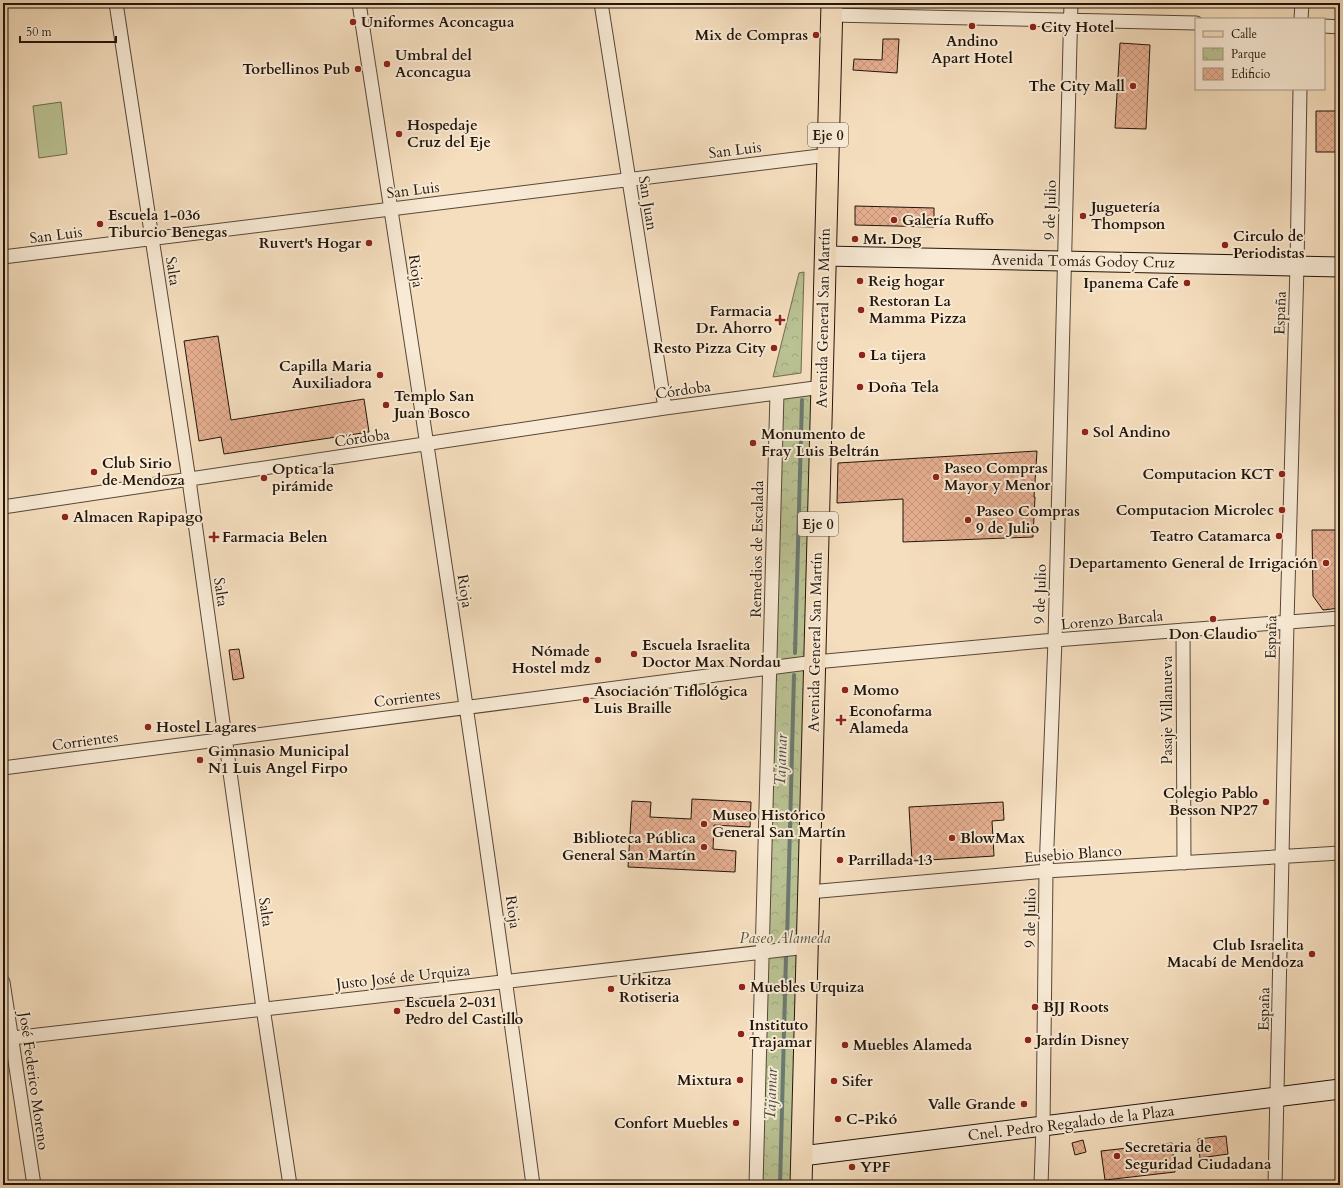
<svg xmlns="http://www.w3.org/2000/svg" width="1343" height="1188" viewBox="0 0 1343 1188" font-family="Cardo,serif">
  <style>
    .park { fill: url(#park-crowns); stroke: #6e6c4e }
    .garden { fill: #bac293; stroke: #6e6c4e }
    .lines { fill: none; stroke-linecap: round; stroke-linejoin: round }
    .stream { stroke: #6c7970; stroke-width: 4 }
    .building { fill: url(#building-cross-hatch); stroke: #23150a }
    .street-casing { stroke: #584737; stroke-width: 15 }
    .secondary-casing { stroke: #23150a; stroke-width: 21 }
    .primary-casing { stroke: #23150a; stroke-width: 23 }
    .street { stroke: #f8ead5; stroke-width: 13 }
    .secondary { stroke: #f8ead5; stroke-width: 19 }
    .primary { stroke: #f5debe; stroke-width: 21 }
    .poi-dot { fill: #8f2418; stroke: #f8ead5; stroke-width: 1.5 }
    .labels { text-anchor: middle; stroke-width: 4; stroke-linejoin: round; paint-order: stroke }
    .shield { fill: #f8ead5; stroke: #635547; stroke-width: 1 }
    .shield-label { font-size: 14px; font-weight: bold; fill: #23150a }
    .poi-label { font-size: 15px; font-weight: bold; fill: #23150a; stroke: #f8ead5; text-anchor: start }
    .street-label { font-size: 15px; fill: #23150a; stroke: #f8ead5 }
    .park-label { font-size: 15px; font-style: italic; fill: #58523a; stroke: #f8ead5 }
    .water-label { font-size: 16px; font-style: italic; fill: #4d4f46; stroke: #f8ead5 }
  </style>
  <defs>
    <pattern id="park-crowns" width="20" height="18" patternUnits="userSpaceOnUse"><rect width="20" height="18" fill="#bac293"/><path d="M2 6a3 3 0 1 1 6 0M12 15a3 3 0 1 1 6 0" fill="none" stroke="#a0a67d"/></pattern>
    <pattern id="building-cross-hatch" width="8" height="8" patternUnits="userSpaceOnUse"><rect width="8" height="8" fill="#e6af91"/><path d="M0 0l8 8M0 8l8-8" fill="none" stroke="#c5967c"/></pattern>
  </defs>
  <rect width="100%" height="100%" fill="#f5debe"/>
  <filter id="stains"><feTurbulence type="fractalNoise" baseFrequency=".005" numOctaves="4"/><feColorMatrix values="0 0 0 0 .2 0 0 0 0 .09 0 0 0 0 .02 0 0 0 .5 -.17"/></filter>
  <radialGradient id="worn" r=".72"><stop offset=".6" stop-color="#630" stop-opacity="0"/><stop offset="1" stop-color="#630" stop-opacity=".3"/></radialGradient>
  <path class="park" d="M 804,272 L 801,373 L 773,377 L 799,273 Z
    M 822,387 L 801,1185 L 756,1185 L 777,393 Z"/>
  <path class="garden" d="M 61,102 L 67,154 L 39,158 L 33,106 Z"/>
  <g class="lines">
    <path class="stream" d="M 795,653 L 802,400
      M 787,942 L 794,675
      M 780,1185 L 786,956"/>
  </g>
  <path class="building" d="M 883,39 L 899,39 L 897,73 L 853,70 L 854,59 L 882,60 Z
    M 1120,43 L 1150,45 L 1146,129 L 1115,128 Z
    M 1316,111 L 1340,111 L 1340,152 L 1316,152 Z
    M 855,206 L 934,208 L 934,227 L 855,225 Z
    M 218,336 L 231,420 L 364,399 L 369,432 L 224,454 L 221,437 L 199,441 L 184,341 Z
    M 1037,451 L 1034,497 L 1035,497 L 1033,537 L 903,542 L 903,499 L 837,503 L 838,463 Z
    M 1312,530 L 1340,530 L 1340,608 L 1323,610 L 1313,596 Z
    M 239,649 L 244,678 L 233,680 L 229,650 Z
    M 692,799 L 751,802 L 750,827 L 714,825 L 713,849 L 736,851 L 735,872 L 628,867 L 632,801 L 651,802 L 650,817 L 691,819 Z
    M 1003,802 L 1004,820 L 992,821 L 994,856 L 912,861 L 909,807 Z
    M 1226,1136 L 1228,1154 L 1200,1158 L 1198,1139 Z
    M 1083,1140 L 1086,1152 L 1075,1155 L 1072,1143 Z
    M 1172,1143 L 1175,1172 L 1105,1180 L 1101,1151 Z"/>
  <g class="lines">
    <defs>
      <path id="street" d="M 116,3 L 189,480 L 263,1008 L 290,1185
        M 359,3 C 420,397 481,790 533,1185
        M 601,3 L 665,408
        M 831,15 L 1196,23
        M 1301,19 L 1302,3
        M 1324,26 L 1340,27
        M 3,257 L 828,155
        M 3,507 L 665,408 L 822,387
        M 1183,630 L 1184,863
        M 3,768 L 815,662 L 1055,640 L 1340,618
        M 809,892 L 1046,871 L 1340,853
        M 3,982 L 34,1185
        M 3,1039 L 807,947
        M 756,1185 L 777,393
        M 1041,1185 L 1043,1126 L 1046,871 L 1055,640 L 1071,3
        M 1275,1185 L 1287,622 L 1297,266 L 1300,89"/>
      <path id="secondary" d="M 825,256 L 1340,267
        M 802,1156 L 1340,1089"/>
      <path id="primary" d="M 801,1185 L 832,3"/>
    </defs>
    <use href="#street" class="street-casing"/>
    <use href="#secondary" class="secondary-casing"/>
    <use href="#primary" class="primary-casing"/>
    <use href="#street" class="street"/>
    <use href="#secondary" class="secondary"/>
    <use href="#primary" class="primary"/>
  </g>
  <g class="poi-dot">
    <circle cx="353" cy="22" r="4"/>
    <circle cx="972" cy="26" r="4"/>
    <circle cx="1033" cy="27" r="4"/>
    <circle cx="816" cy="35" r="4"/>
    <circle cx="387" cy="64" r="4"/>
    <circle cx="358" cy="69" r="4"/>
    <circle cx="1133" cy="86" r="4"/>
    <circle cx="399" cy="134" r="4"/>
    <circle cx="1083" cy="216" r="4"/>
    <circle cx="894" cy="220" r="4"/>
    <circle cx="100" cy="224" r="4"/>
    <circle cx="855" cy="239" r="4"/>
    <circle cx="369" cy="243" r="4"/>
    <circle cx="1225" cy="245" r="4"/>
    <circle cx="860" cy="281" r="4"/>
    <circle cx="1187" cy="283" r="4"/>
    <circle cx="861" cy="310" r="4"/>
    <path d="M778 314h4v4h4v4h-4v4h-4v-4h-4v-4h4z"/>
    <circle cx="774" cy="348" r="4"/>
    <circle cx="862" cy="355" r="4"/>
    <circle cx="380" cy="375" r="4"/>
    <circle cx="860" cy="387" r="4"/>
    <circle cx="386" cy="405" r="4"/>
    <circle cx="1085" cy="432" r="4"/>
    <circle cx="753" cy="443" r="4"/>
    <circle cx="94" cy="472" r="4"/>
    <circle cx="1282" cy="474" r="4"/>
    <circle cx="936" cy="477" r="4"/>
    <circle cx="264" cy="478" r="4"/>
    <circle cx="1282" cy="510" r="4"/>
    <circle cx="65" cy="517" r="4"/>
    <circle cx="968" cy="520" r="4"/>
    <circle cx="1279" cy="536" r="4"/>
    <path d="M212 531h4v4h4v4h-4v4h-4v-4h-4v-4h4z"/>
    <circle cx="1326" cy="563" r="4"/>
    <circle cx="1213" cy="619" r="4"/>
    <circle cx="634" cy="654" r="4"/>
    <circle cx="598" cy="660" r="4"/>
    <circle cx="845" cy="690" r="4"/>
    <circle cx="586" cy="700" r="4"/>
    <path d="M839 714h4v4h4v4h-4v4h-4v-4h-4v-4h4z"/>
    <circle cx="148" cy="727" r="4"/>
    <circle cx="200" cy="760" r="4"/>
    <circle cx="1266" cy="802" r="4"/>
    <circle cx="704" cy="824" r="4"/>
    <circle cx="952" cy="838" r="4"/>
    <circle cx="704" cy="847" r="4"/>
    <circle cx="840" cy="860" r="4"/>
    <circle cx="1312" cy="954" r="4"/>
    <circle cx="742" cy="987" r="4"/>
    <circle cx="611" cy="989" r="4"/>
    <circle cx="1035" cy="1007" r="4"/>
    <circle cx="397" cy="1011" r="4"/>
    <circle cx="741" cy="1034" r="4"/>
    <circle cx="1028" cy="1040" r="4"/>
    <circle cx="845" cy="1045" r="4"/>
    <circle cx="740" cy="1080" r="4"/>
    <circle cx="834" cy="1081" r="4"/>
    <circle cx="1024" cy="1104" r="4"/>
    <circle cx="838" cy="1119" r="4"/>
    <circle cx="736" cy="1123" r="4"/>
    <circle cx="1117" cy="1156" r="4"/>
    <circle cx="852" cy="1167" r="4"/>
  </g>
  <g class="labels">
    <g class="shield">
      <rect x="808" y="123" width="40" height="24" rx="3"/>
      <rect x="798" y="512" width="40" height="24" rx="3"/>
    </g>
    <g class="shield-label">
      <text x="828" y="140">Eje 0</text>
      <text x="818" y="529">Eje 0</text>
    </g>
    <g class="poi-label">
      <text x="361" y="27">Uniformes Aconcagua</text>
      <text x="1041" y="32">City Hotel</text>
      <text x="808" y="40" text-anchor="end">Mix de Compras</text>
      <text x="972" y="46" text-anchor="middle">Andino<tspan x="972" dy="17">Apart Hotel</tspan></text>
      <text x="395" y="60">Umbral del<tspan x="395" dy="17">Aconcagua</tspan></text>
      <text x="350" y="74" text-anchor="end">Torbellinos Pub</text>
      <text x="1125" y="91" text-anchor="end">The City Mall</text>
      <text x="407" y="130">Hospedaje<tspan x="407" dy="17">Cruz del Eje</tspan></text>
      <text x="1091" y="212">Juguetería<tspan x="1091" dy="17">Thompson</tspan></text>
      <text x="108" y="220">Escuela 1-036<tspan x="108" dy="17">Tiburcio Benegas</tspan></text>
      <text x="902" y="225">Galería Ruffo</text>
      <text x="1233" y="241">Circulo de<tspan x="1233" dy="17">Periodistas</tspan></text>
      <text x="863" y="244">Mr. Dog</text>
      <text x="361" y="248" text-anchor="end">Ruvert's Hogar</text>
      <text x="868" y="286">Reig hogar</text>
      <text x="1179" y="288" text-anchor="end">Ipanema Cafe</text>
      <text x="869" y="306">Restoran La<tspan x="869" dy="17">Mamma Pizza</tspan></text>
      <text x="772" y="316" text-anchor="end">Farmacia<tspan x="772" dy="17">Dr. Ahorro</tspan></text>
      <text x="766" y="353" text-anchor="end">Resto Pizza City</text>
      <text x="870" y="360">La tijera</text>
      <text x="372" y="371" text-anchor="end">Capilla Maria<tspan x="372" dy="17">Auxiliadora</tspan></text>
      <text x="868" y="392">Doña Tela</text>
      <text x="394" y="401">Templo San<tspan x="394" dy="17">Juan Bosco</tspan></text>
      <text x="1093" y="437">Sol Andino</text>
      <text x="761" y="439">Monumento de<tspan x="761" dy="17">Fray Luis Beltrán</tspan></text>
      <text x="102" y="468">Club Sirio<tspan x="102" dy="17">de Mendoza</tspan></text>
      <text x="944" y="473">Paseo Compras<tspan x="944" dy="17">Mayor y Menor</tspan></text>
      <text x="272" y="474">Optica la<tspan x="272" dy="17">pirámide</tspan></text>
      <text x="1274" y="479" text-anchor="end">Computacion KCT</text>
      <text x="1274" y="515" text-anchor="end">Computacion Microlec</text>
      <text x="976" y="516">Paseo Compras<tspan x="976" dy="17">9 de Julio</tspan></text>
      <text x="73" y="522">Almacen Rapipago</text>
      <text x="1271" y="541" text-anchor="end">Teatro Catamarca</text>
      <text x="222" y="542">Farmacia Belen</text>
      <text x="1318" y="568" text-anchor="end">Departamento General de Irrigación</text>
      <text x="1213" y="639" text-anchor="middle">Don Claudio</text>
      <text x="642" y="650">Escuela Israelita<tspan x="642" dy="17">Doctor Max Nordau</tspan></text>
      <text x="590" y="656" text-anchor="end">Nómade<tspan x="590" dy="17">Hostel mdz</tspan></text>
      <text x="853" y="695">Momo</text>
      <text x="594" y="696">Asociación Tiflológica<tspan x="594" dy="17">Luis Braille</tspan></text>
      <text x="849" y="716">Econofarma<tspan x="849" dy="17">Alameda</tspan></text>
      <text x="156" y="732">Hostel Lagares</text>
      <text x="208" y="756">Gimnasio Municipal<tspan x="208" dy="17">N1 Luis Angel Firpo</tspan></text>
      <text x="1258" y="798" text-anchor="end">Colegio Pablo<tspan x="1258" dy="17">Besson NP27</tspan></text>
      <text x="712" y="820">Museo Histórico<tspan x="712" dy="17">General San Martín</tspan></text>
      <text x="696" y="843" text-anchor="end">Biblioteca Pública<tspan x="696" dy="17">General San Martín</tspan></text>
      <text x="960" y="843">BlowMax</text>
      <text x="848" y="865">Parrillada 13</text>
      <text x="1304" y="950" text-anchor="end">Club Israelita<tspan x="1304" dy="17">Macabí de Mendoza</tspan></text>
      <text x="619" y="985">Urkitza<tspan x="619" dy="17">Rotiseria</tspan></text>
      <text x="750" y="992">Muebles Urquiza</text>
      <text x="405" y="1007">Escuela 2-031<tspan x="405" dy="17">Pedro del Castillo</tspan></text>
      <text x="1043" y="1012">BJJ Roots</text>
      <text x="749" y="1030">Instituto<tspan x="749" dy="17">Trajamar</tspan></text>
      <text x="1036" y="1045">Jardín Disney</text>
      <text x="853" y="1050">Muebles Alameda</text>
      <text x="732" y="1085" text-anchor="end">Mixtura</text>
      <text x="842" y="1086">Sifer</text>
      <text x="1016" y="1109" text-anchor="end">Valle Grande</text>
      <text x="846" y="1124">C-Pikó</text>
      <text x="728" y="1128" text-anchor="end">Confort Muebles</text>
      <text x="1125" y="1152">Secretaria de<tspan x="1125" dy="17">Seguridad Ciudadana</tspan></text>
      <text x="860" y="1172">YPF</text>
    </g>
    <g class="street-label">
      <text transform="translate(735 150) rotate(-7)" y="5">San Luis</text>
      <text transform="translate(413 190) rotate(-7)" y="5">San Luis</text>
      <text transform="translate(648 203) rotate(81)" y="5">San Juan</text>
      <text transform="translate(1050 210) rotate(-88)" y="5">9 de Julio</text>
      <text transform="translate(56 235) rotate(-7)" y="5">San Luis</text>
      <text transform="translate(1083 261) rotate(1)" y="5">Avenida Tomás Godoy Cruz</text>
      <text transform="translate(173 271) rotate(81)" y="5">Salta</text>
      <text transform="translate(416 271) rotate(82)" y="5">Rioja</text>
      <text transform="translate(1280 313) rotate(-88)" y="5">España</text>
      <text transform="translate(823 318) rotate(-89)" y="5">Avenida General San Martín</text>
      <text transform="translate(683 390) rotate(-8)" y="5">Córdoba</text>
      <text transform="translate(362 438) rotate(-8)" y="5">Córdoba</text>
      <text transform="translate(757 549) rotate(-89)" y="5">Remedios de Escalada</text>
      <text transform="translate(465 591) rotate(81)" y="5">Rioja</text>
      <text transform="translate(221 592) rotate(82)" y="5">Salta</text>
      <text transform="translate(1040 594) rotate(-88)" y="5">9 de Julio</text>
      <text transform="translate(1112 620) rotate(-5)" y="5">Lorenzo Barcala</text>
      <text transform="translate(1271 637) rotate(-89)" y="5">España</text>
      <text transform="translate(815 642) rotate(-89)" y="5">Avenida General San Martín</text>
      <text transform="translate(407 698) rotate(-7)" y="5">Corrientes</text>
      <text transform="translate(1167 710) rotate(-90)" y="5">Pasaje Villanueva</text>
      <text transform="translate(85 741) rotate(-8)" y="5">Corrientes</text>
      <text transform="translate(1073 854) rotate(-4)" y="5">Eusebio Blanco</text>
      <text transform="translate(266 912) rotate(82)" y="5">Salta</text>
      <text transform="translate(513 912) rotate(82)" y="5">Rioja</text>
      <text transform="translate(1030 918) rotate(-89)" y="5">9 de Julio</text>
      <text transform="translate(403 977) rotate(-6)" y="5">Justo José de Urquiza</text>
      <text transform="translate(1264 1009) rotate(-89)" y="5">España</text>
      <text transform="translate(34 1081) rotate(82)" y="5">José Federico Moreno</text>
      <text transform="translate(1071 1123) rotate(-7)" y="5">Cnel. Pedro Regalado de la Plaza</text>
    </g>
    <g class="park-label">
      <text x="785" y="943">Paseo Alameda</text>
    </g>
    <g class="water-label">
      <text transform="translate(780 760) rotate(-88)" y="6">Tajamar</text>
      <text transform="translate(770 1094) rotate(-88)" y="6">Tajamar</text>
    </g>
  </g>
  <rect width="1343" height="1188" fill="none" stroke="#f5debe" stroke-width="16"/>
  <rect x="4" y="4" width="1335" height="1180" fill="none" stroke="#23150a" stroke-width="2"/>
  <rect x="8" y="8" width="1327" height="1172" fill="none" stroke="#23150a"/>
  <rect x="1195" y="18" width="130" height="72" fill="#f8ead5" stroke="#a39584"/>
  <rect x="1203" y="31" width="20" height="6" fill="#f5debe" stroke="#a39584"/>
  <text x="1231" y="38" font-size="12" fill="#23150a">Calle</text>
  <rect x="1203" y="48" width="20" height="12" fill="url(#park-crowns)" stroke="#a39584"/>
  <text x="1231" y="58" font-size="12" fill="#23150a">Parque</text>
  <rect x="1203" y="68" width="20" height="12" fill="url(#building-cross-hatch)" stroke="#a39584"/>
  <text x="1231" y="78" font-size="12" fill="#23150a">Edificio</text>
  <path d="M20 36v6h96v-6" fill="none" stroke="#23150a" stroke-width="2"/>
  <text x="26" y="36" font-size="12" fill="#23150a" stroke="#f8ead5" stroke-width="3" paint-order="stroke">50 m</text>
  <rect width="100%" height="100%" filter="url(#stains)"/>
  <rect width="100%" height="100%" fill="url(#worn)"/>
</svg>
